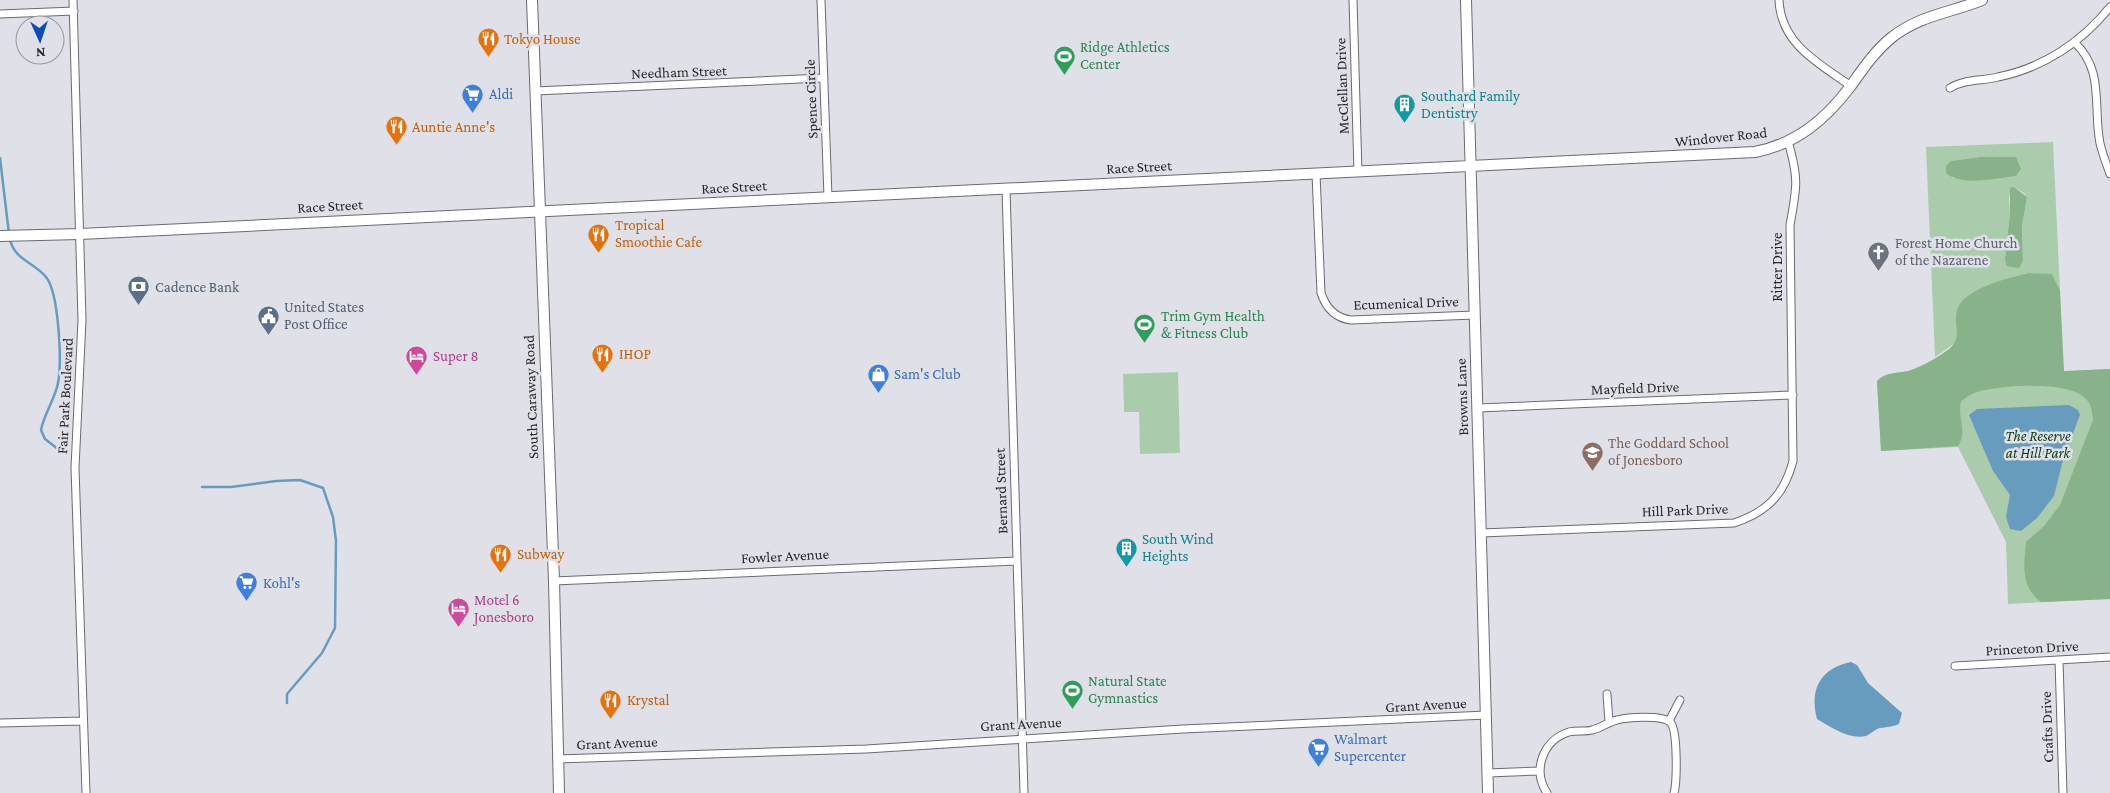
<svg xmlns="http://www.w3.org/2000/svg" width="2110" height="793" viewBox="0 0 2110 793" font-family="'Crimson Pro',serif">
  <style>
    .green { fill: #abccac; fill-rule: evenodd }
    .forest { fill: #87b28a }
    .water { fill: #689cbe }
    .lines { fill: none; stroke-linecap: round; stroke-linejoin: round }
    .stream { stroke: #689cbe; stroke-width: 2.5 }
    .street-casing { stroke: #6a6b72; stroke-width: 9 }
    .secondary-casing { stroke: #6a6b72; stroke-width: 12 }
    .street { stroke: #fff; stroke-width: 7 }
    .secondary { stroke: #fff; stroke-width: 10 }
    .labels { text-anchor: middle; stroke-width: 5; stroke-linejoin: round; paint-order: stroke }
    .food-label { font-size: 15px; fill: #c56008; stroke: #e0e1e8; text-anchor: start }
    .leisure-label { font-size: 15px; fill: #27864d; stroke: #e0e1e8; text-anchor: start }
    .street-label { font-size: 15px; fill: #29292c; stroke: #e0e1e8 }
    .shop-label { font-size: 15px; fill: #366cbe; stroke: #e0e1e8; text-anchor: start }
    .culture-label { font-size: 15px; fill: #0d838f; stroke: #e0e1e8; text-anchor: start }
    .worship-label { font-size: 15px; fill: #5b616d; stroke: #e0e1e8; text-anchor: start }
    .service-label { font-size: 15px; fill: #4e5e75; stroke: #e0e1e8; text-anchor: start }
    .hotel-label { font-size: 15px; fill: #b23c85; stroke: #e0e1e8; text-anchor: start }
    .park-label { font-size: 15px; font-style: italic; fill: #093b13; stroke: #e0e1e8 }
    .education-label { font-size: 15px; fill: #785e54; stroke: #e0e1e8; text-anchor: start }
  </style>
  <rect width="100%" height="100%" fill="#e0e1e8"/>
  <path class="green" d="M 2053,142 L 2060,290 L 2052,274 L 1957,312 L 1958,331 L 1955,343 L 1935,357 L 1926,147 ZM 1979,157 L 2016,157 L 1992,179 L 1952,178 L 1951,161 ZM 2014,187 L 2024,193 L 2027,197 L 2022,226 L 2023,261 L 2006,266 L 2005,259 L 2010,213 L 2009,197 Z
    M 2110,369 L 2110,599 L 2008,604 L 2006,542 L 1958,447 L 1881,451 L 1877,381 Z
    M 1178,372 L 1180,453 L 1140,454 L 1139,412 L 1124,412 L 1123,374 Z"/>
  <path class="forest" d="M 1979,157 L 2016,157 L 2021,169 L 2016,176 C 1996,178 1962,187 1946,173 L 1946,166 L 1951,161 Z
    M 2014,187 L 2027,197 L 2022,226 L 2023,261 L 2019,268 L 2006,266 L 2005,259 L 2010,213 L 2010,188 Z
    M 2029,273 L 2052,274 L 2060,290 L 2064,371 L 2110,369 L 2110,599 L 2041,602 C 2020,586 2024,566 2026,542 L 2045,525 L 2060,505 L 2093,420 C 2092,412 2092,405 2086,399 C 2070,381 2008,385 1985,390 C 1976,391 1968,396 1961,401 C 1957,419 1968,430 1958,446 L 1881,451 L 1877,381 C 1885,372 1897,373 1908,371 C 1921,367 1939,357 1949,349 C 1963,338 1953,324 1957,310 C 1964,288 2009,278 2029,273 Z"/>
  <path class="water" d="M 2069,405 L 2078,410 L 2080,415 L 2063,460 L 2054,496 L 2037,518 L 2021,531 L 2010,529 L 2006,517 L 2010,495 L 1993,471 L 1969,415 L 1977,409 Z
    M 1851,662 L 1857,665 L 1868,683 L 1902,713 L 1899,724 C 1892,727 1887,727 1880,728 C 1875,729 1871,734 1866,736 C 1849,740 1831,727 1817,719 C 1809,689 1821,668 1851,662 Z"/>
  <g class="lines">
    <path class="stream" d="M 0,158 L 9,234
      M 10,239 C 14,260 34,262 46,277 C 59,293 62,362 58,383 C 55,399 44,414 41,430 L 45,439 L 63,453
      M 202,487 L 231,487 L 276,481 L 300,480 L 323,488 L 333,517 L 336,541 L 335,628 L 322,653 L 287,694 L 287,703"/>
    <defs>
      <path id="street" d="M 73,0 L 82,320 L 75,468 L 86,793
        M 821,0 L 828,197
        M 1353,0 L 1358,172
        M 1779,0 C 1781,44 1818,63 1851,86
        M 0,14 L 74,11
        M 2074,42 C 2103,68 2094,102 2099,137 C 2100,149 2106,162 2110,174
        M 1950,88 C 1964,79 1982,81 1998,77 C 2043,68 2082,42 2110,7
        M 535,91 L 823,78
        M 1316,174 L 1321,293 C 1326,308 1335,318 1351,320 L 1474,315
        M 1006,189 L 1024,793
        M 1478,408 L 1793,395
        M 1481,533 L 1734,523 C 1767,512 1784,495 1793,461 L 1790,225 C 1797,187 1799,179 1788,141
        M 554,581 L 1017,561
        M 2059,660 L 2063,793
        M 1955,666 L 2110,657
        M 1607,694 L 1609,722
        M 1669,721 L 1680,700
        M 0,723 L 83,721
        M 557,759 L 866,749 L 1183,729 L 1486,715
        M 1488,773 L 1539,771
        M 1547,793 C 1532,770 1543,740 1569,732 C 1577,730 1585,732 1592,730 C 1601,728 1608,722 1617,720 C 1627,717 1662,715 1670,722 C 1678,729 1677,782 1674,793"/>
      <path id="secondary" d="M 532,0 L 554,581 L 559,793
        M 1466,0 L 1488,793
        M 0,236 L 80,234 L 1755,152 C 1796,144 1825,120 1850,87 C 1863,69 1874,52 1891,38 C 1920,15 1950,13 1982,0"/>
    </defs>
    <use href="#street" class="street-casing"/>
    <use href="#secondary" class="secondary-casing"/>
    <use href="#street" class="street"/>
    <use href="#secondary" class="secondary"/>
  </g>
  <defs>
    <symbol id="restaurant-pin" viewBox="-11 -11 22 30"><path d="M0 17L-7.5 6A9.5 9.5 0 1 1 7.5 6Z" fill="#e8710a" stroke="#e0e1e8"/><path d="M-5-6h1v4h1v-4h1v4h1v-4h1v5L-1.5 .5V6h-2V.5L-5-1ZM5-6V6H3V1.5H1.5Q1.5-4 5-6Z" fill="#fff"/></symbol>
    <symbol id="stadium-pin" viewBox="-11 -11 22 30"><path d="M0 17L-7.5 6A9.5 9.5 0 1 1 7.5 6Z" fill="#2e9e5b" stroke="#e0e1e8"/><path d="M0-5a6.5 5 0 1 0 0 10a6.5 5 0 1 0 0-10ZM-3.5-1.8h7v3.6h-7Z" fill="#fff"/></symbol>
    <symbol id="supermarket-pin" viewBox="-11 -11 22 30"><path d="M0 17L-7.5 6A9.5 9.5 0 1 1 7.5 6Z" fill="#3f7fe0" stroke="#e0e1e8"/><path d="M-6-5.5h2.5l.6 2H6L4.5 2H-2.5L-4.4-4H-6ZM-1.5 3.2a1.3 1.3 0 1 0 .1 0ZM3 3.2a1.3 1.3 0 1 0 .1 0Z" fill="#fff"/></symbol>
    <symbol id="building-pin" viewBox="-11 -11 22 30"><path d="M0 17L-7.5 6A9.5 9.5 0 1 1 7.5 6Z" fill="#0f9aa8" stroke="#e0e1e8"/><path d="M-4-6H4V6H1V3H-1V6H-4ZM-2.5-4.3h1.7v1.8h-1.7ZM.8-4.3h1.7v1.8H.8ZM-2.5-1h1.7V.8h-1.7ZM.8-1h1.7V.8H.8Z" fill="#fff"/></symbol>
    <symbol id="church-pin" viewBox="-11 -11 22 30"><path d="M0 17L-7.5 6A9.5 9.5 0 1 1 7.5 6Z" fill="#6b7280" stroke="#e0e1e8"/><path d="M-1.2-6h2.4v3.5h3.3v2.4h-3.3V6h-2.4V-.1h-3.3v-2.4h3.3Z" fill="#fff"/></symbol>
    <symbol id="bank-pin" viewBox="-11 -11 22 30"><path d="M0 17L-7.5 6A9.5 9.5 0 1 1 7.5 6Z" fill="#5c6f8a" stroke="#e0e1e8"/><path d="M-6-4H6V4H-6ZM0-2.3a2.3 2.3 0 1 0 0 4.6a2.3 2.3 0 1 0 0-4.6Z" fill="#fff"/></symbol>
    <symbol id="civic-pin" viewBox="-11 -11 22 30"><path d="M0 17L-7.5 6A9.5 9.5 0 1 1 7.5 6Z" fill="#5c6f8a" stroke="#e0e1e8"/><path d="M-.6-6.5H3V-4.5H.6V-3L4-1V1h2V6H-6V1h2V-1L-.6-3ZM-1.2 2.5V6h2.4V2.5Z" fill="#fff"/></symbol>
    <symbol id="hotel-pin" viewBox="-11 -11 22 30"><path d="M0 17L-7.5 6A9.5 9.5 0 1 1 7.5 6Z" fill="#d1479c" stroke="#e0e1e8"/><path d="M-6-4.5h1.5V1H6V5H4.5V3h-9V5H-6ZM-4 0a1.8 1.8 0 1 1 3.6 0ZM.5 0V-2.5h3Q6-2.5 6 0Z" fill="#fff"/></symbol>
    <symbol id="shop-pin" viewBox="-11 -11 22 30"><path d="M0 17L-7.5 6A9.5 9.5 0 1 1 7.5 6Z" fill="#3f7fe0" stroke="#e0e1e8"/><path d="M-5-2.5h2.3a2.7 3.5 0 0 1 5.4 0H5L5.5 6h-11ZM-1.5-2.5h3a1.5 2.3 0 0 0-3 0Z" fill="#fff"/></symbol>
    <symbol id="school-pin" viewBox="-11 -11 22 30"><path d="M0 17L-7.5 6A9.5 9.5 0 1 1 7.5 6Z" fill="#8d6e63" stroke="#e0e1e8"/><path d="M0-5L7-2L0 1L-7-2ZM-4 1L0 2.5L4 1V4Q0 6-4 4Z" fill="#fff"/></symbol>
  </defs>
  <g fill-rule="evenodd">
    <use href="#restaurant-pin" x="476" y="26" width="25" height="34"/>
    <use href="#stadium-pin" x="1052" y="44" width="25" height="34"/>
    <use href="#supermarket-pin" x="460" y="82" width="25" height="34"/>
    <use href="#building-pin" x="1392" y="92" width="25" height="34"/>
    <use href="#restaurant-pin" x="384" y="114" width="25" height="34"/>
    <use href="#restaurant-pin" x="586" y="222" width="25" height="34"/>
    <use href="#church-pin" x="1866" y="240" width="25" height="34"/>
    <use href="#bank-pin" x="126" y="274" width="25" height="34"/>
    <use href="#civic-pin" x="256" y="304" width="25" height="34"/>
    <use href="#stadium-pin" x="1132" y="312" width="25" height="34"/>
    <use href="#restaurant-pin" x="590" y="342" width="25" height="34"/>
    <use href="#hotel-pin" x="404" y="344" width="25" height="34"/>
    <use href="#shop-pin" x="866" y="362" width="25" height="34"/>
    <use href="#school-pin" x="1580" y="440" width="25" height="34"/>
    <use href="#building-pin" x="1114" y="536" width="25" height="34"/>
    <use href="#restaurant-pin" x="488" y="542" width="25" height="34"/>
    <use href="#supermarket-pin" x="234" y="570" width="25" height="34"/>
    <use href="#hotel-pin" x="446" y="596" width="25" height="34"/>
    <use href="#stadium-pin" x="1060" y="678" width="25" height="34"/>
    <use href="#restaurant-pin" x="598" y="688" width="25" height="34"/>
    <use href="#supermarket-pin" x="1306" y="736" width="25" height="34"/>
  </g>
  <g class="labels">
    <g class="food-label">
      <text x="504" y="44">Tokyo House</text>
      <text x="412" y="132">Auntie Anne's</text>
      <text x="615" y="230">Tropical<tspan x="615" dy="17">Smoothie Cafe</tspan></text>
      <text x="619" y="359">IHOP</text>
      <text x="517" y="559">Subway</text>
      <text x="627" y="705">Krystal</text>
    </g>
    <g class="leisure-label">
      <text x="1080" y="52">Ridge Athletics<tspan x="1080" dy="17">Center</tspan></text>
      <text x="1161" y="321">Trim Gym Health<tspan x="1161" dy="17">&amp; Fitness Club</tspan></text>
      <text x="1088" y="686">Natural State<tspan x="1088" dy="17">Gymnastics</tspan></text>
    </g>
    <g class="street-label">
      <text transform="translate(679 72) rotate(-2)" y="5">Needham Street</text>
      <text transform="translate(1342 86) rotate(-92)" y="5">McClellan Drive</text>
      <text transform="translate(811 99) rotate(-92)" y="5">Spence Circle</text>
      <text transform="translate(1721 137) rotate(-6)" y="5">Windover Road</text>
      <text transform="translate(1139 167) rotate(-3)" y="5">Race Street</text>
      <text transform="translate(734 187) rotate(-3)" y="5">Race Street</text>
      <text transform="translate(330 206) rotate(-3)" y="5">Race Street</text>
      <text transform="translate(1777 267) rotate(-90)" y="5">Ritter Drive</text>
      <text transform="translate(1406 303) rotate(-2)" y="5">Ecumenical Drive</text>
      <text transform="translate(1635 388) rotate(-2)" y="5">Mayfield Drive</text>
      <text transform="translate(65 396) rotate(-87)" y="5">Fair Park Boulevard</text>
      <text transform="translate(531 397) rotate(-92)" y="5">South Caraway Road</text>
      <text transform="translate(1462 397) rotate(-92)" y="5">Browns Lane</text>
      <text transform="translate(1001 491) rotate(-92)" y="5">Bernard Street</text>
      <text transform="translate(1685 510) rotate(-2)" y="5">Hill Park Drive</text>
      <text transform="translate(785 556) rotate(-3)" y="5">Fowler Avenue</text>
      <text transform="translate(2032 648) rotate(-3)" y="5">Princeton Drive</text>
      <text transform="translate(1426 705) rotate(-3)" y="5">Grant Avenue</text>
      <text transform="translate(1021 724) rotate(-3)" y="5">Grant Avenue</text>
      <text transform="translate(2047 727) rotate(-92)" y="5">Crafts Drive</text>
      <text transform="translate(617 743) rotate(-2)" y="5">Grant Avenue</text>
    </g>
    <g class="shop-label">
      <text x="489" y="99">Aldi</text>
      <text x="894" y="379">Sam's Club</text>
      <text x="263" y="588">Kohl's</text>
      <text x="1334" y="744">Walmart<tspan x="1334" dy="17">Supercenter</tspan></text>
    </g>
    <g class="culture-label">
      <text x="1421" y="101">Southard Family<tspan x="1421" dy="17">Dentistry</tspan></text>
      <text x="1142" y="544">South Wind<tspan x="1142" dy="17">Heights</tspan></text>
    </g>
    <g class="worship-label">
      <text x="1895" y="248">Forest Home Church<tspan x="1895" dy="17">of the Nazarene</tspan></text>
    </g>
    <g class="service-label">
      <text x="155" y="292">Cadence Bank</text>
      <text x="284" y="312">United States<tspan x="284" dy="17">Post Office</tspan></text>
    </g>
    <g class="hotel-label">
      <text x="433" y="361">Super 8</text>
      <text x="474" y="605">Motel 6<tspan x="474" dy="17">Jonesboro</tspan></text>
    </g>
    <g class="park-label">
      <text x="2038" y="441">The Reserve<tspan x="2038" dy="17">at Hill Park</tspan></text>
    </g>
    <g class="education-label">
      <text x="1608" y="448">The Goddard School<tspan x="1608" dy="17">of Jonesboro</tspan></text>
    </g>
  </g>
  <g transform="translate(40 40) rotate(177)"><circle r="24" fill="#e0e1e8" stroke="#97979d"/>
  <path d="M0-4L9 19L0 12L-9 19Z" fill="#0e4cb7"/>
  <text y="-8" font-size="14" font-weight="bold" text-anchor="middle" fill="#29292c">N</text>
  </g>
</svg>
